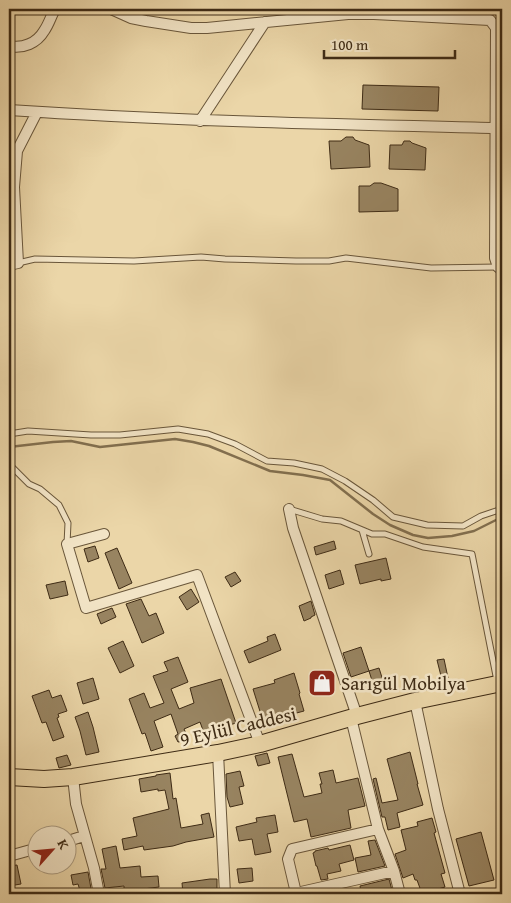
<svg xmlns="http://www.w3.org/2000/svg" width="511" height="903" viewBox="0 0 511 903" font-family="'Gentium Book Plus',serif">
  <style>
    .lines { fill: none; stroke-linecap: round; stroke-linejoin: round }
    .stream { stroke: #826f4f; stroke-width: 2.5 }
    .building { fill: #988461; stroke: #3e2b15 }
    .service-casing { stroke: #69563a; stroke-width: 7 }
    .minor-casing { stroke: #69563a; stroke-width: 12 }
    .primary-casing { stroke: #3e2b15; stroke-width: 18 }
    .service { stroke: #f2e4c6; stroke-width: 5 }
    .minor { stroke: #f2e4c6; stroke-width: 10 }
    .primary { stroke: #ebd6a8; stroke-width: 16 }
    .labels { text-anchor: middle; stroke-width: 5; stroke-linejoin: round; paint-order: stroke }
    .poi-label { font-size: 19px; fill: #3e2b15; stroke: #f2e4c6; text-anchor: start }
    .street-label { font-size: 19px; fill: #3e2b15; stroke: #f2e4c6 }
  </style>
  <rect width="100%" height="100%" fill="#ebd6a8"/>
  <filter id="stains"><feTurbulence type="fractalNoise" baseFrequency=".004" numOctaves="4"/><feColorMatrix values="0 0 0 0 .2 0 0 0 0 .09 0 0 0 0 .02 0 0 0 .5 -.17"/></filter>
  <radialGradient id="worn" r=".72"><stop offset=".6" stop-color="#630" stop-opacity="0"/><stop offset="1" stop-color="#630" stop-opacity=".3"/></radialGradient>
  <g class="lines">
    <path class="stream" d="M 9,447 L 53,442 L 71,441 L 100,447 L 175,439 L 193,442 L 209,446 L 270,471 L 303,475 L 330,480 L 373,514 L 390,525 L 413,535 L 428,538 L 452,536 L 474,531 L 502,517"/>
  </g>
  <path class="building" d="M 363,85 L 439,87 L 438,111 L 362,109 Z
    M 346,137 L 353,137 L 355,140 L 369,145 L 370,167 L 331,169 L 329,141 L 341,141 Z
    M 404,141 L 410,141 L 412,143 L 426,148 L 425,170 L 389,169 L 390,145 L 402,145 Z
    M 374,183 L 381,183 L 398,189 L 398,211 L 359,212 L 359,186 L 370,186 Z
    M 334,541 L 336,549 L 316,555 L 314,547 Z
    M 95,546 L 99,558 L 88,562 L 84,549 Z
    M 117,548 L 132,583 L 119,589 L 105,553 Z
    M 386,558 L 391,579 L 381,581 L 381,579 L 360,584 L 355,565 Z
    M 340,570 L 344,584 L 329,589 L 325,575 Z
    M 235,572 L 241,581 L 231,587 L 225,577 Z
    M 65,581 L 68,595 L 50,599 L 46,585 Z
    M 191,589 L 199,602 L 187,610 L 179,597 Z
    M 141,599 L 149,616 L 156,613 L 164,633 L 142,643 L 126,604 Z
    M 311,601 L 315,615 L 311,617 L 311,618 L 304,621 L 299,606 Z
    M 112,608 L 116,617 L 101,624 L 97,614 Z
    M 275,634 L 281,650 L 249,663 L 244,651 L 268,641 L 267,637 Z
    M 123,641 L 134,666 L 120,673 L 108,648 Z
    M 361,647 L 369,671 L 351,677 L 343,653 Z
    M 178,657 L 188,682 L 171,689 L 179,709 L 194,703 L 190,688 L 221,679 L 236,723 L 204,733 L 200,722 L 184,729 L 189,740 L 178,742 L 175,736 L 178,734 L 171,714 L 154,721 L 163,747 L 151,751 L 145,733 L 142,734 L 129,699 L 144,693 L 150,708 L 164,703 L 153,676 L 168,671 L 164,662 Z
    M 444,659 L 448,678 L 442,680 L 437,660 Z
    M 379,668 L 385,687 L 375,690 L 369,671 Z
    M 294,673 L 300,693 L 299,694 L 304,711 L 289,715 L 288,713 L 263,721 L 253,689 L 275,683 L 274,680 Z
    M 93,678 L 99,699 L 83,704 L 77,683 Z
    M 49,690 L 52,698 L 61,695 L 67,711 L 58,714 L 59,717 L 57,718 L 64,737 L 53,741 L 46,722 L 42,723 L 32,696 Z
    M 88,712 L 93,727 L 99,752 L 86,755 L 80,731 L 75,717 Z
    M 410,752 L 418,784 L 417,784 L 423,805 L 397,813 L 400,827 L 388,830 L 385,817 L 382,817 L 373,779 L 376,778 L 382,803 L 398,800 L 387,759 Z
    M 267,753 L 270,763 L 258,766 L 255,756 Z
    M 292,754 L 304,797 L 322,793 L 320,784 L 322,784 L 319,773 L 333,770 L 336,783 L 358,778 L 365,806 L 348,810 L 351,828 L 311,837 L 307,819 L 294,822 L 278,757 Z
    M 67,755 L 71,765 L 59,768 L 56,758 Z
    M 240,771 L 244,786 L 239,787 L 243,804 L 230,807 L 227,797 L 226,774 Z
    M 170,773 L 173,799 L 176,798 L 181,828 L 203,824 L 201,815 L 209,813 L 214,837 L 186,842 L 173,846 L 144,850 L 143,846 L 124,850 L 122,839 L 137,836 L 133,818 L 169,809 L 165,790 L 158,791 L 158,789 L 141,792 L 139,779 L 156,776 L 156,775 Z
    M 275,815 L 278,832 L 267,834 L 271,852 L 255,855 L 252,839 L 239,841 L 236,827 L 257,822 L 256,818 Z
    M 432,818 L 436,832 L 434,833 L 445,873 L 441,874 L 445,887 L 431,891 L 430,889 L 421,891 L 417,880 L 415,880 L 413,874 L 403,878 L 395,854 L 406,850 L 401,830 L 418,826 L 417,822 Z
    M 481,832 L 494,880 L 469,886 L 456,839 Z
    M 375,840 L 385,866 L 358,872 L 355,858 L 371,855 L 368,841 Z
    M 350,845 L 354,860 L 339,864 L 341,871 L 327,874 L 328,879 L 321,880 L 317,866 L 316,866 L 313,853 L 315,852 L 315,851 L 328,848 L 329,850 Z
    M 116,846 L 120,868 L 140,866 L 141,877 L 158,876 L 159,887 L 143,889 L 144,894 L 124,894 L 124,886 L 105,888 L 101,869 L 106,869 L 102,849 Z
    M 17,865 L 21,884 L 9,886 L 9,866 Z
    M 252,868 L 253,881 L 239,883 L 237,869 Z
    M 88,872 L 92,894 L 81,894 L 78,884 L 73,885 L 71,875 Z
    M 210,879 L 217,879 L 217,894 L 183,894 L 182,883 Z
    M 389,879 L 393,894 L 363,894 L 362,892 L 361,892 L 360,886 Z"/>
  <g class="lines">
    <defs>
      <path id="service" d="M 18,263 L 35,259 L 134,261 L 201,257 L 225,259 L 296,261 L 329,261 L 346,258 L 431,268 L 498,267
        M 9,434 L 28,431 L 91,435 L 120,435 L 178,429 L 208,434 L 235,444 L 267,461 L 294,463 L 322,469 L 345,481 L 373,500 L 393,517 L 427,525 L 463,526 L 481,516 L 502,509
        M 9,465 L 12,467 L 29,484 L 40,489 L 59,505 L 68,523 L 67,544
        M 289,509 L 322,519 L 341,521 L 372,534 L 385,534 L 423,547 L 472,554 L 497,681
        M 362,530 L 369,554"/>
      <path id="minor" d="M 111,9 L 131,18 L 146,21 L 191,28 L 207,28 L 348,14 L 374,14 L 490,20 L 496,28 L 495,258 L 498,267 L 502,270
        M 9,46 C 23,49 37,43 44,31 C 49,24 51,16 55,9
        M 9,110 C 171,121 333,124 496,128
        M 200,121 L 265,22
        M 9,265 L 18,263 L 14,187 L 17,151 L 37,112
        M 289,509 L 293,528 L 357,716
        M 104,534 L 67,544 L 86,608 L 197,575 L 260,744
        M 415,701 L 438,809 L 460,894
        M 351,718 L 378,829 L 394,871 L 400,894
        M 218,753 L 225,894
        M 73,777 L 76,804 L 94,868 L 99,894
        M 68,841 L 84,836
        M 9,856 L 38,848
        M 296,893 L 288,859 L 292,849 L 378,829
        M 292,894 L 394,871"/>
      <path id="primary" d="M 9,777 L 44,779 L 73,777 L 218,753 L 260,744 L 357,716 L 415,701 L 502,683"/>
    </defs>
    <use href="#service" class="service-casing"/>
    <use href="#minor" class="minor-casing"/>
    <use href="#primary" class="primary-casing"/>
    <use href="#service" class="service"/>
    <use href="#minor" class="minor"/>
    <use href="#primary" class="primary"/>
  </g>
  <defs>
    <symbol id="shop-square" viewBox="-11 -11 22 22"><rect x="-9" y="-9" width="18" height="18" rx="4" fill="#8f2418" stroke="#f2e4c6"/><path d="M-5-2.5h2.3a2.7 3.5 0 0 1 5.4 0H5L5.5 6h-11ZM-1.5-2.5h3a1.5 2.3 0 0 0-3 0Z" fill="#fff"/></symbol>
  </defs>
  <g fill-rule="evenodd">
    <use href="#shop-square" x="306" y="667" width="32" height="32"/>
  </g>
  <g class="labels">
    <g class="poi-label">
      <text x="341" y="690">Sarıgül Mobilya</text>
    </g>
    <g class="street-label">
      <text transform="translate(238 726) rotate(-13)" y="7">9 Eylül Caddesi</text>
    </g>
  </g>
  <rect width="511" height="903" fill="none" stroke="#ebd6a8" stroke-width="30"/>
  <rect x="10" y="10" width="491" height="883" fill="none" stroke="#3e2b15" stroke-width="2.5"/>
  <rect x="15" y="15" width="481" height="873" fill="none" stroke="#3e2b15"/>
  <g transform="translate(52 850) rotate(63)"><circle r="24" fill="#f2e4c6" stroke="#aa9a7f"/>
  <path d="M0-4L9 19L0 12L-9 19Z" fill="#8f2418"/>
  <text y="-8" font-size="14" font-weight="bold" text-anchor="middle" fill="#3e2b15">K</text>
  </g>
  <path d="M324 50v8h131v-8" fill="none" stroke="#3e2b15" stroke-width="2.5"/>
  <text x="331" y="50" font-size="15" fill="#3e2b15" stroke="#f2e4c6" stroke-width="4" paint-order="stroke">100 m</text>
  <rect width="100%" height="100%" filter="url(#stains)"/>
  <rect width="100%" height="100%" fill="url(#worn)"/>
</svg>
